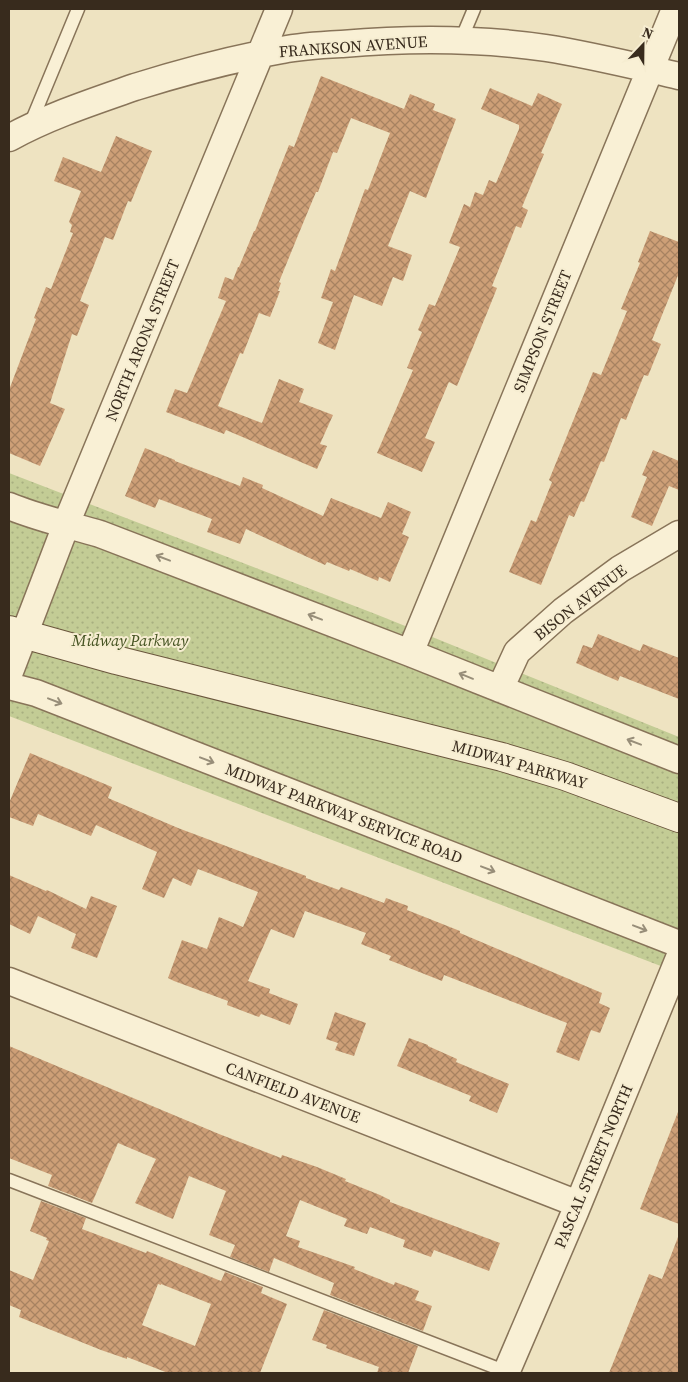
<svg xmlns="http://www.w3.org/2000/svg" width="688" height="1382" viewBox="0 0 688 1382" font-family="'Source Serif 4',serif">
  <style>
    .grass { fill: url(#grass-dots) }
    .building { fill: url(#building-cross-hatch); fill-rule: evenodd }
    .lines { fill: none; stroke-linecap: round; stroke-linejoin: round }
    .lane-casing { stroke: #887459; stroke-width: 15 }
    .street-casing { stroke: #887459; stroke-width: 29 }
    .secondary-casing { stroke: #6a553c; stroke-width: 30 }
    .lane { stroke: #f9f0d5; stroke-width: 12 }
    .street { stroke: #f9f0d5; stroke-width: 26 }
    .secondary { stroke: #f9f0d5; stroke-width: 28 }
    .oneway { stroke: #988e79 }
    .labels { text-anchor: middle; stroke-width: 4; stroke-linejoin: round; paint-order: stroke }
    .street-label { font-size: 16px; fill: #382b1d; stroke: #f6edd1 }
    .park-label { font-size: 16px; font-style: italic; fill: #465423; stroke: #f6edd1 }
  </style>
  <defs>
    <pattern id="grass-dots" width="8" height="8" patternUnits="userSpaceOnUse" patternTransform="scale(1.25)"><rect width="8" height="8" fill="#c3cc95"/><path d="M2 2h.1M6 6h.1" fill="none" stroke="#a8af80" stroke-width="1.8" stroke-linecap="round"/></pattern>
    <pattern id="building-cross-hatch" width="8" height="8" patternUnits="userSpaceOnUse" patternTransform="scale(1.25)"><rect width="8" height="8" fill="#cd9f77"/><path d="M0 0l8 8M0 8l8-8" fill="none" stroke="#a78261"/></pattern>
  </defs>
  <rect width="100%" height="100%" fill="#eee3c1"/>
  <path class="grass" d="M 9,473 L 378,615 L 679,737 L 679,973 L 9,716 Z"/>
  <path class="building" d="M 321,76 L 404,109 L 410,94 L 435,104 L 433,110 L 456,119 L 426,198 L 410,191 L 388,246 L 412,255 L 403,281 L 393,277 L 382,306 L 354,295 L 335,350 L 318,343 L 333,302 L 321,298 L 331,269 L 335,271 L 365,189 L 368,190 L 390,133 L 351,118 L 337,153 L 333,152 L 318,192 L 316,192 L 299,233 L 279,282 L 281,283 L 278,291 L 280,291 L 270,317 L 259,313 L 243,354 L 240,353 L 218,406 L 262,423 L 279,379 L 304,389 L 299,402 L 333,415 L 320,444 L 327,446 L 317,469 L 226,430 L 224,434 L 166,412 L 175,389 L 187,393 L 226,301 L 218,298 L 225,277 L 233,280 L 238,267 L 239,267 L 254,231 L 255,231 L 289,145 L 294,147 Z
    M 490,88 L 532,106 L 538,93 L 562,104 L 541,153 L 544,154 L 522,207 L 528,210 L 521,228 L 516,226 L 492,286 L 497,288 L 489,308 L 457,386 L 449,382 L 448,384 L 425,438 L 435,442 L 422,472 L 377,453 L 413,370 L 407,368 L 422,332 L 418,330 L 429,304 L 435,306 L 460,247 L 449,243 L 464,204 L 470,207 L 475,192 L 483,195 L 489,180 L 496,183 L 519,129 L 519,125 L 481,109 Z
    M 116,136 L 152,151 L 131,202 L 128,201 L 113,240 L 105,237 L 80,301 L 89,305 L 77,336 L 72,334 L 50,403 L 65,409 L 40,466 L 9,453 L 9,390 L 36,319 L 34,318 L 46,287 L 51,289 L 73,233 L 70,232 L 72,225 L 69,222 L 81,191 L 54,181 L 63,157 L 101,172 Z
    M 650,231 L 679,242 L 679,273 L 652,340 L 661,344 L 648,376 L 644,375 L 626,420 L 621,418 L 604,462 L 601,461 L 584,502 L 581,501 L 574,517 L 569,515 L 541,585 L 509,572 L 531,520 L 536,522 L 552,482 L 549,480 L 593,372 L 601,375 L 627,311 L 621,309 L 640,263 L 638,262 Z
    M 145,448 L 175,460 L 175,461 L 240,486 L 243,477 L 263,485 L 262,488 L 323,516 L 331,498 L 381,518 L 388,502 L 411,512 L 402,534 L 409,537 L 390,582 L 379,577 L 378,581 L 350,569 L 349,571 L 327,562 L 325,565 L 246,529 L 240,544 L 207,532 L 212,519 L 159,499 L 155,508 L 125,496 Z
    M 653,450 L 679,461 L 679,490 L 669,486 L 652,526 L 631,517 L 647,477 L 642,475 Z
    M 598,634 L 640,651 L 643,644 L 679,658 L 679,699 L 620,676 L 618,681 L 576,663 L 583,645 L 592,648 Z
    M 30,753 L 112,787 L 108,798 L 178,828 L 306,876 L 306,878 L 339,890 L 341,887 L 384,903 L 386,898 L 408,906 L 407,910 L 460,931 L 460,933 L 602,993 L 599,1003 L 610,1008 L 600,1033 L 591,1030 L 579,1061 L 556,1052 L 567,1023 L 444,975 L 442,981 L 389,960 L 391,956 L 361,944 L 366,933 L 305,911 L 294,938 L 271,929 L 248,981 L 270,989 L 269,993 L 298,1004 L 290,1025 L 261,1014 L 259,1017 L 227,1005 L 228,1001 L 174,981 L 168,978 L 182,940 L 207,949 L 219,917 L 243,927 L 258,892 L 198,869 L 191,886 L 173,878 L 164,898 L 142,889 L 157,852 L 96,825 L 91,836 L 38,814 L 33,826 L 9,817 L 9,803 Z
    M 9,875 L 46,891 L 47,890 L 86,909 L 91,896 L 117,906 L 97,958 L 71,948 L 76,934 L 38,916 L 30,934 L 9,924 Z
    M 335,1012 L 366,1023 L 354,1056 L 335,1050 L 338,1043 L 326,1039 Z
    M 409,1038 L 428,1045 L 428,1046 L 457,1059 L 456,1062 L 509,1084 L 497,1113 L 469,1101 L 471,1096 L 397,1066 Z
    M 9,1046 L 219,1134 L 281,1158 L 282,1155 L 317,1167 L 346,1179 L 345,1181 L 380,1195 L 390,1200 L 390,1202 L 500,1243 L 489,1271 L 434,1250 L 431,1257 L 403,1247 L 405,1240 L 370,1227 L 367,1234 L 344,1226 L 347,1219 L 300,1200 L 286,1236 L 300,1241 L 298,1247 L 355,1267 L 354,1269 L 394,1285 L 395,1282 L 419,1291 L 415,1300 L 432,1306 L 423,1331 L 330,1295 L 334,1283 L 274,1258 L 269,1272 L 230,1257 L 235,1245 L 209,1235 L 226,1191 L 189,1176 L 173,1219 L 135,1203 L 156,1159 L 118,1143 L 92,1203 L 48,1186 L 52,1175 L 9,1158 Z
    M 678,1112 L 679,1113 L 679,1224 L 640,1209 Z
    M 41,1201 L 86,1218 L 82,1229 L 146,1253 L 147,1251 L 221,1281 L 225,1272 L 263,1287 L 261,1293 L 287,1304 L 260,1373 L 168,1373 L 127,1357 L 127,1359 L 101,1350 L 19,1317 L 21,1310 L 9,1305 L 9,1270 L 33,1280 L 49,1241 L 46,1240 L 47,1238 L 30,1231 ZM 158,1284 L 161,1285 L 161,1284 L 211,1304 L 195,1346 L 142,1325 Z
    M 678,1237 L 679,1373 L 609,1373 L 649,1274 L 662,1279 Z
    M 324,1310 L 418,1346 L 408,1373 L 377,1373 L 379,1367 L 326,1348 L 327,1345 L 312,1340 Z"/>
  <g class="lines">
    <defs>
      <path id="lane" d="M 461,40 L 474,9
        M 30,125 L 78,9
        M 9,1180 L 507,1372"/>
      <path id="street" d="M 9,138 C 49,116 92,102 135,87 C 183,72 232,59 282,50 C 301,46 322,45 342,44 C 410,38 478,38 546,48 C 591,55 635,66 679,76
        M 9,506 C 38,518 69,525 100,534 L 410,653 L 679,760
        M 410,653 L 675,9
        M 9,674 L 71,512 L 279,9
        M 9,686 L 36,693 L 679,944
        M 500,689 L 517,652 L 563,611 L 620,569 L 679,534
        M 9,981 L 578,1204
        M 506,1373 L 575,1212 L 679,958"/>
      <path id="secondary" d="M 9,630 L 116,660 L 502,757 L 565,776 L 679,818"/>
    </defs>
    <use href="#lane" class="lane-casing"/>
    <use href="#street" class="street-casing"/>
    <use href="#secondary" class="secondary-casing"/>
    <use href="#lane" class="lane"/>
    <use href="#street" class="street"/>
    <use href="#secondary" class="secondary"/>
  </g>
  <defs><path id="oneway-shaft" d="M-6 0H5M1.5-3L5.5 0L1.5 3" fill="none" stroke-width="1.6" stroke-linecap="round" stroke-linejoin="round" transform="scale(1.25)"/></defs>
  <g class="oneway">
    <use href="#oneway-shaft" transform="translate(163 558) rotate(-159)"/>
    <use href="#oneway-shaft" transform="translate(315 617) rotate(-159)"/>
    <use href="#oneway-shaft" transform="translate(466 676) rotate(-158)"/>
    <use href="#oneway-shaft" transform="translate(55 701) rotate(21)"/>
    <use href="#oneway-shaft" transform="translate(634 742) rotate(-159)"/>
    <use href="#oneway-shaft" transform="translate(207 760) rotate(21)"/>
    <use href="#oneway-shaft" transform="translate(488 869) rotate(21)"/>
    <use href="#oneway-shaft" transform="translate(640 928) rotate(21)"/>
  </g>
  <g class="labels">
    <g class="street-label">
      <text transform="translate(353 46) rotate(-4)" y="6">FRANKSON AVENUE</text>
      <text transform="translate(542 331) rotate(-68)" y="6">SIMPSON STREET</text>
      <text transform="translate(142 340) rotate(-68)" y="6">NORTH ARONA STREET</text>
      <text transform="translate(580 602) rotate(-38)" y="6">BISON AVENUE</text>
      <text transform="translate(520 764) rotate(16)" y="6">MIDWAY PARKWAY</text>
      <text transform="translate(344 813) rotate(21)" y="6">MIDWAY PARKWAY SERVICE ROAD</text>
      <text transform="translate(293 1092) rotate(21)" y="6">CANFIELD AVENUE</text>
      <text transform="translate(593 1166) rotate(-67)" y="6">PASCAL STREET NORTH</text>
    </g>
    <g class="park-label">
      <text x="130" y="646">Midway Parkway</text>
    </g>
  </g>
  <rect width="688" height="1382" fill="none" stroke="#382b1d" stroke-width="20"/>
  <g transform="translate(643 45) rotate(22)" stroke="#f6edd1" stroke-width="4" paint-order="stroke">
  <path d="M0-4L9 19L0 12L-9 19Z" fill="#382b1d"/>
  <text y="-8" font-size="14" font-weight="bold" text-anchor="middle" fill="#382b1d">N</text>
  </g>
</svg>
